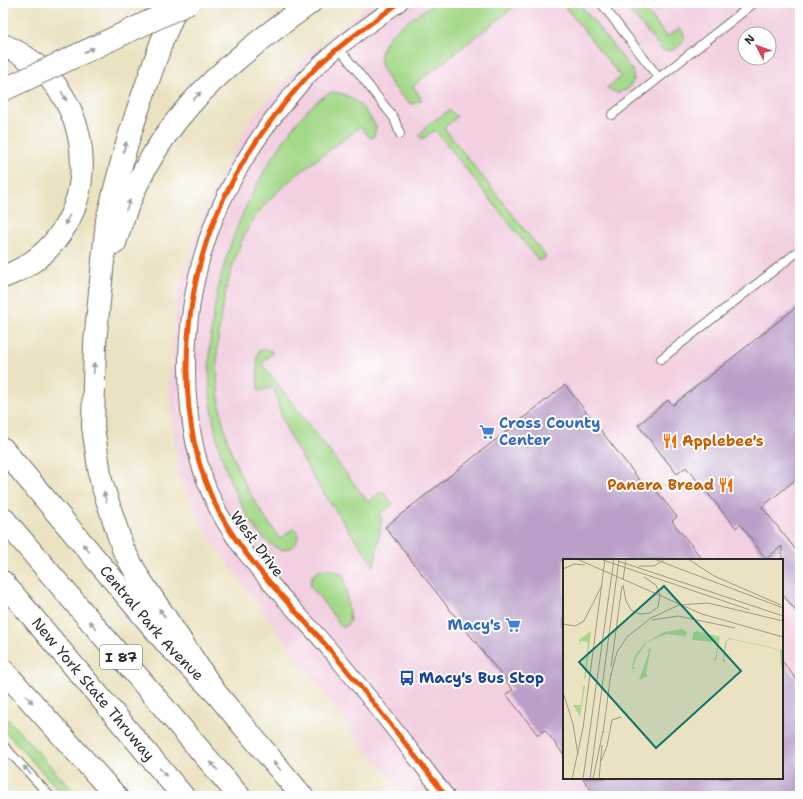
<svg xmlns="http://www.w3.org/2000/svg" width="803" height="799" viewBox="0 0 803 799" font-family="'Shantell Sans',sans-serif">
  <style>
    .built { fill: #f2cfe1; fill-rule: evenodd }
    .green { fill: #a4d98a; stroke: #68825a }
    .building { fill: #ba9fc8 }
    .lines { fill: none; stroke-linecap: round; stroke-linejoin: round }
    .service-casing { stroke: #6e6b60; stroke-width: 10 }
    .minor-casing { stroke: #6e6b60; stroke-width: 18 }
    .secondary-casing { stroke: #6e6b60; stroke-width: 24 }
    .motorway-casing { stroke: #6e6b60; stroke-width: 24 }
    .service { stroke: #fff; stroke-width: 8 }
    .minor { stroke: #fff; stroke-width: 16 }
    .secondary { stroke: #fff; stroke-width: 22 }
    .motorway { stroke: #fff; stroke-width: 22 }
    .motorway-bridge-casing { stroke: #6e6b60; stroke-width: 24; stroke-linecap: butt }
    .motorway-bridge { stroke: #fff; stroke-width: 22 }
    .cycleway-casing { stroke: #fff; stroke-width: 8 }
    .cycleway { stroke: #e8590c; stroke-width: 5 }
    .oneway { fill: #a0a0a0 }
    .labels { text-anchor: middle; stroke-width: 4; stroke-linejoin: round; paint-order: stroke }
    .shield { fill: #fff; stroke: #6b6b6b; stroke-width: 1 }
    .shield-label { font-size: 14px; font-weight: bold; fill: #2b2b2b }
    .shop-label { font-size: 15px; font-weight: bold; fill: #366cbe; stroke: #fff; text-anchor: start }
    .food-label { font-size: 15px; font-weight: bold; fill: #c56008; stroke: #fff; text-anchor: start }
    .street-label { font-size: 15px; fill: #2b2b2b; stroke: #fff }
    .transit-label { font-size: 15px; font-weight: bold; fill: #164399; stroke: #fff; text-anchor: start }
    .inset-road { fill: none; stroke: #9e9985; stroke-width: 1 }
    .view { fill: #0f766e; fill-opacity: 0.15; stroke: #0f766e; stroke-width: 2 }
    .inset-edge { fill: none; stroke: #2b2b2b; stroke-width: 2 }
  </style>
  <rect width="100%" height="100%" fill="#fff"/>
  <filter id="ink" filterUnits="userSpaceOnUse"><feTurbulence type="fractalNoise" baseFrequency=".025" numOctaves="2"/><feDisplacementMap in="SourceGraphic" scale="8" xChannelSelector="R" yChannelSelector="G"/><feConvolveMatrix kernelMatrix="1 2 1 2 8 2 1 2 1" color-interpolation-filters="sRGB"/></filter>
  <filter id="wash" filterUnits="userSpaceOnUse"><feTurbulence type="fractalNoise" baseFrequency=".012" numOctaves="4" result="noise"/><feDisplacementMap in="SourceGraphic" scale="16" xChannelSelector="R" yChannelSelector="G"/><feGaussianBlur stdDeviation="0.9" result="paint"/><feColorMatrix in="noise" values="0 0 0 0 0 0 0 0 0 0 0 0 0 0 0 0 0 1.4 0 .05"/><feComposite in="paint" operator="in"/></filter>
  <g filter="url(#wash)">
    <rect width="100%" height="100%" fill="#ebe2c1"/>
    <path class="built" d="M 371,3 L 800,3 L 800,796 L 406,796 L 365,748 L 210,539 L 178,475 L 169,389 L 177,295 L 204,209 L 251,119 L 308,54 ZM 745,34 L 769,34 L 769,58 L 745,58 ZM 564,560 L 782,560 L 782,778 L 564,778 Z"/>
    <path class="green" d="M 435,3 L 519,3 L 413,86 L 422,100 L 413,104 C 403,101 398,91 391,83 C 360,42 406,24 435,3 Z
      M 562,3 L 579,3 L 632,70 L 634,79 L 628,89 L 617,93 L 607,88 L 621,77 Z
      M 623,3 L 640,3 L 667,37 L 680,28 C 692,40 675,54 662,50 Z
      M 332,92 C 355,94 364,109 376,126 L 374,137 L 370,138 L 360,127 C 330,151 286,179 262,208 C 244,228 235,256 228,282 C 211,348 212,417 243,480 C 253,501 267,520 280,539 L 294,528 L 297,531 C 300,543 293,548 282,550 C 263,544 250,521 241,504 C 183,394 210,251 277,151 C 291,130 308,103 332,92 Z
      M 450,110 L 457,117 L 444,128 L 546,257 L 539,261 L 437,132 L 434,131 L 422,139 L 419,136 L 427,125 Z
      M 265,349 L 272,351 L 272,354 L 261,363 L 368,502 L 382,491 L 393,504 L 379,514 L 382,519 L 374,566 L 320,488 L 291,439 L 282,419 L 274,387 L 258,391 L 257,356 L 259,351 Z
      M 331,569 L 344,576 L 350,621 L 345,627 L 342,627 L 310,585 C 311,572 319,569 331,569 Z
      M 3,714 L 78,796 L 64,796 L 3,729 Z"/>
    <g id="blocks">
      <path class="building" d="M 800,304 L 800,476 L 762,507 L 800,555 L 800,616 L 782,594 L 782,546 L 766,559 L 740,524 L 736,528 L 686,467 L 677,474 L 638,425 L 668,400 L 673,405 Z
        M 565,385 L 649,492 L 654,488 L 677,517 L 672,521 L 703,560 L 564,560 L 564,755 L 545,730 L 538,735 L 506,694 L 513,690 L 385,527 Z
        M 782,661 L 800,684 L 800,796 L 596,796 L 582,778 L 782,778 Z"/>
    </g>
  </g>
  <g filter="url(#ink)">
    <use href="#blocks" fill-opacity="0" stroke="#6e6b60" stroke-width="1"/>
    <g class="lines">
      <defs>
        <path id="service" d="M 601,3 L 659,78
          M 339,48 L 394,118 L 400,134
          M 612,115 L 754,3
          M 661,359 L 800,250
          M 3,745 L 50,796"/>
        <path id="minor" d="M 399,3 C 367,26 333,49 306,78 C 269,119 236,167 215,218 C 180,306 174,427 219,512 C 247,564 292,605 330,650 C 370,697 408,747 446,796"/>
        <g id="secondary">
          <path id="s1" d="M 3,449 L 168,645 L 215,692 L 302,796"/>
          <path d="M 3,670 L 116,796"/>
        </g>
        <g id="motorway">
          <path d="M 178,3 L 162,41 L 137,112 L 125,150 L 107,220 L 95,343 L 93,427 L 101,481 L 123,549 L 139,578 L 215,692"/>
          <path d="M 3,45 C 106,88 110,238 3,277"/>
          <path d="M 115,243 C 148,127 216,71 310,3"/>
          <path d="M 3,518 L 239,796"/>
          <path id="s2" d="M 3,582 L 183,796"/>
        </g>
      </defs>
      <use href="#service" class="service-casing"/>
      <use href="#minor" class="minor-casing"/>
      <use href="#secondary" class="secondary-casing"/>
      <use href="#motorway" class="motorway-casing"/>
      <use href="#service" class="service"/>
      <use href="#minor" class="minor"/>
      <use href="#secondary" class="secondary"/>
      <use href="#motorway" class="motorway"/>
      <defs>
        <path id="motorway-bridge" d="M 3,90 L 189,3"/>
      </defs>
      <use href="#motorway-bridge" class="motorway-bridge-casing"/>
      <use href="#motorway-bridge" class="motorway-bridge"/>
      <defs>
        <path id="cycleway" d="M 399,3 C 367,26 333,49 306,78 C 269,119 236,167 215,218 C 180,306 174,427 219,512 C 247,564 292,605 330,650 C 370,697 408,747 446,796"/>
      </defs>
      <use href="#cycleway" class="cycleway-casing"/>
      <use href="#cycleway" class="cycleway"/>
    </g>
    <defs><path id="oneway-solid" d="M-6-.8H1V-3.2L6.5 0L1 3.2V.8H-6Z"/></defs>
    <g class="oneway">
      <use href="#oneway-solid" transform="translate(89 50) rotate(-25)"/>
      <use href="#oneway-solid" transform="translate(64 96) rotate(60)"/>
      <use href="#oneway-solid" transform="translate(197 96) rotate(-47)"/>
      <use href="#oneway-solid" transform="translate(125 147) rotate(-73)"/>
      <use href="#oneway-solid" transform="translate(128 205) rotate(-68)"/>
      <use href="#oneway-solid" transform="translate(67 220) rotate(118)"/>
      <use href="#oneway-solid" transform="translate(94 368) rotate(-87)"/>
      <use href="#oneway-solid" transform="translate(105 497) rotate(-106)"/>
      <use href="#oneway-solid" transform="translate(86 548) rotate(-130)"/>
      <use href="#oneway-solid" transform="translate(162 613) rotate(-124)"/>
      <use href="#oneway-solid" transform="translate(93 625) rotate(-130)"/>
      <use href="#oneway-solid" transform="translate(29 699) rotate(47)"/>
      <use href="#oneway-solid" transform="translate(214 766) rotate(-130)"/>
      <use href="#oneway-solid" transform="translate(277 766) rotate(-130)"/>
      <use href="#oneway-solid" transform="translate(27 770) rotate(-133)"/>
      <use href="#oneway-solid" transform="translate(163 772) rotate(50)"/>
    </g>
  </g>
  <defs>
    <symbol id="supermarket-bare" viewBox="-9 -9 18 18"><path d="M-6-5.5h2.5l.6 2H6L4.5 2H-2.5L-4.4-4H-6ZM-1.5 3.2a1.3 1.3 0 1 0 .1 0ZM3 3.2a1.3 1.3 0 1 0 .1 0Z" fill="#3f7fe0" stroke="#fff" stroke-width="2.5" paint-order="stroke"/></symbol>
    <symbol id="restaurant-bare" viewBox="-9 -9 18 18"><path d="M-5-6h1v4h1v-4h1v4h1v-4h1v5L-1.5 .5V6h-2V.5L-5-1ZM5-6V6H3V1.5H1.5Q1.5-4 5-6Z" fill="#e8710a" stroke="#fff" stroke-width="2.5" paint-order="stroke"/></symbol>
    <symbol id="bus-bare" viewBox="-9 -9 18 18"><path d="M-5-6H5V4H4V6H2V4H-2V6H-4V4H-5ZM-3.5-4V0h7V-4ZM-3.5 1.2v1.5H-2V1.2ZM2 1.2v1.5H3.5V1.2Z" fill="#1a4fb4" stroke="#fff" stroke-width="2.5" paint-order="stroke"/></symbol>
  </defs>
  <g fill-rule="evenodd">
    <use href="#supermarket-bare" x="476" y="421" width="22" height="22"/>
    <use href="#restaurant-bare" x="659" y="430" width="22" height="22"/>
    <use href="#restaurant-bare" x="715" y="474" width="22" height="22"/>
    <use href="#supermarket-bare" x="502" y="614" width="22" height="22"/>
    <use href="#bus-bare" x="396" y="667" width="22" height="22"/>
  </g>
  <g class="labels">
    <rect class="shield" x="100" y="645" width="42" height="24" rx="3"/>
    <g class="shield-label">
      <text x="121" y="662">I 87</text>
    </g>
    <g class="shop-label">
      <text x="499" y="428">Cross County<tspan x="499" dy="17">Center</tspan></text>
      <text x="501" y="630" text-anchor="end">Macy's</text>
    </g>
    <g class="food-label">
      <text x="682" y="446">Applebee's</text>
      <text x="714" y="490" text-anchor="end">Panera Bread</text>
    </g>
    <g class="street-label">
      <text transform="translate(257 544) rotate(53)" y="5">West Drive</text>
      <text dy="5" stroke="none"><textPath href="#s1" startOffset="229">Central Park Avenue</textPath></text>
      <text dy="5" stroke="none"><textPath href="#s2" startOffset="140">New York State Thruway</textPath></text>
    </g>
    <g class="transit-label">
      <text x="419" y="683">Macy's Bus Stop</text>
    </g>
  </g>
  <g transform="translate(563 559)">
    <rect width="220" height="220" fill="#ebe2c1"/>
    <path d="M 119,70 L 124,73 L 122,80 L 122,77 L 104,75 L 84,83 L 73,99 L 70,108 L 73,109 L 69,110 L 71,98 L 82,84 L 101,73 ZM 28,72 L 23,118 L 21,122 L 25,83 L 18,82 L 17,85 L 16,81 ZM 134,72 L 157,78 L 153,102 L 150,100 L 152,100 L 155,86 L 152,83 L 129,81 L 130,74 ZM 166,79 L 219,91 L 220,98 L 218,110 L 217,91 L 167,80 L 164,82 L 161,101 L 163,103 L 160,103 L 162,83 ZM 88,88 L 83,114 L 85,117 L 76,121 L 86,93 L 84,92 ZM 18,127 L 22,127 L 17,158 L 10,146 L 18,146 L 20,128 Z" fill="#a4d98a"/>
    <path class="inset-road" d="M 14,0 L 139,55 L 220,78M 37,0 L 187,51M 91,0 L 220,49M 125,0 L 151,17 L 218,46M 55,2 L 220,57M 76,7 L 91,7 L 102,0M 0,10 L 11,5 L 22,6M 60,21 L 63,0M 60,26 L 63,42 L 68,51 L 77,55 L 87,54 L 95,48 L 97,36 L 93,26 L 81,18M 89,61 L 115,57 L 172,69M 0,65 L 12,67 L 21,62 L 39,26M 48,108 L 59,27M 48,116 L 54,93 L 64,78 L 88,59 L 116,46 L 145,44 L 220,62M 0,133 L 10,165 L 15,196M 40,174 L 48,114M 38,202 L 44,187 L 49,161 L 58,158M 9,220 L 20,169 L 42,0M 20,220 L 51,0M 27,220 L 56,0M 30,220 L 40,172M 36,220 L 39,186"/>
    <path class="view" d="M 101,27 L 178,112 L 93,189 L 16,103 Z"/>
    <rect width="220" height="220" class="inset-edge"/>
  </g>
  <rect width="803" height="799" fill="none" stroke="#fff" stroke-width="16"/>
  <g transform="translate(757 46) rotate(312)"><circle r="19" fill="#ffffff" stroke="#aaaaaa"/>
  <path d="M0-3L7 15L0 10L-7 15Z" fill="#d1495b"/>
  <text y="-6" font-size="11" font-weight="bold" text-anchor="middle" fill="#2b2b2b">N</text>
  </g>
</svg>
